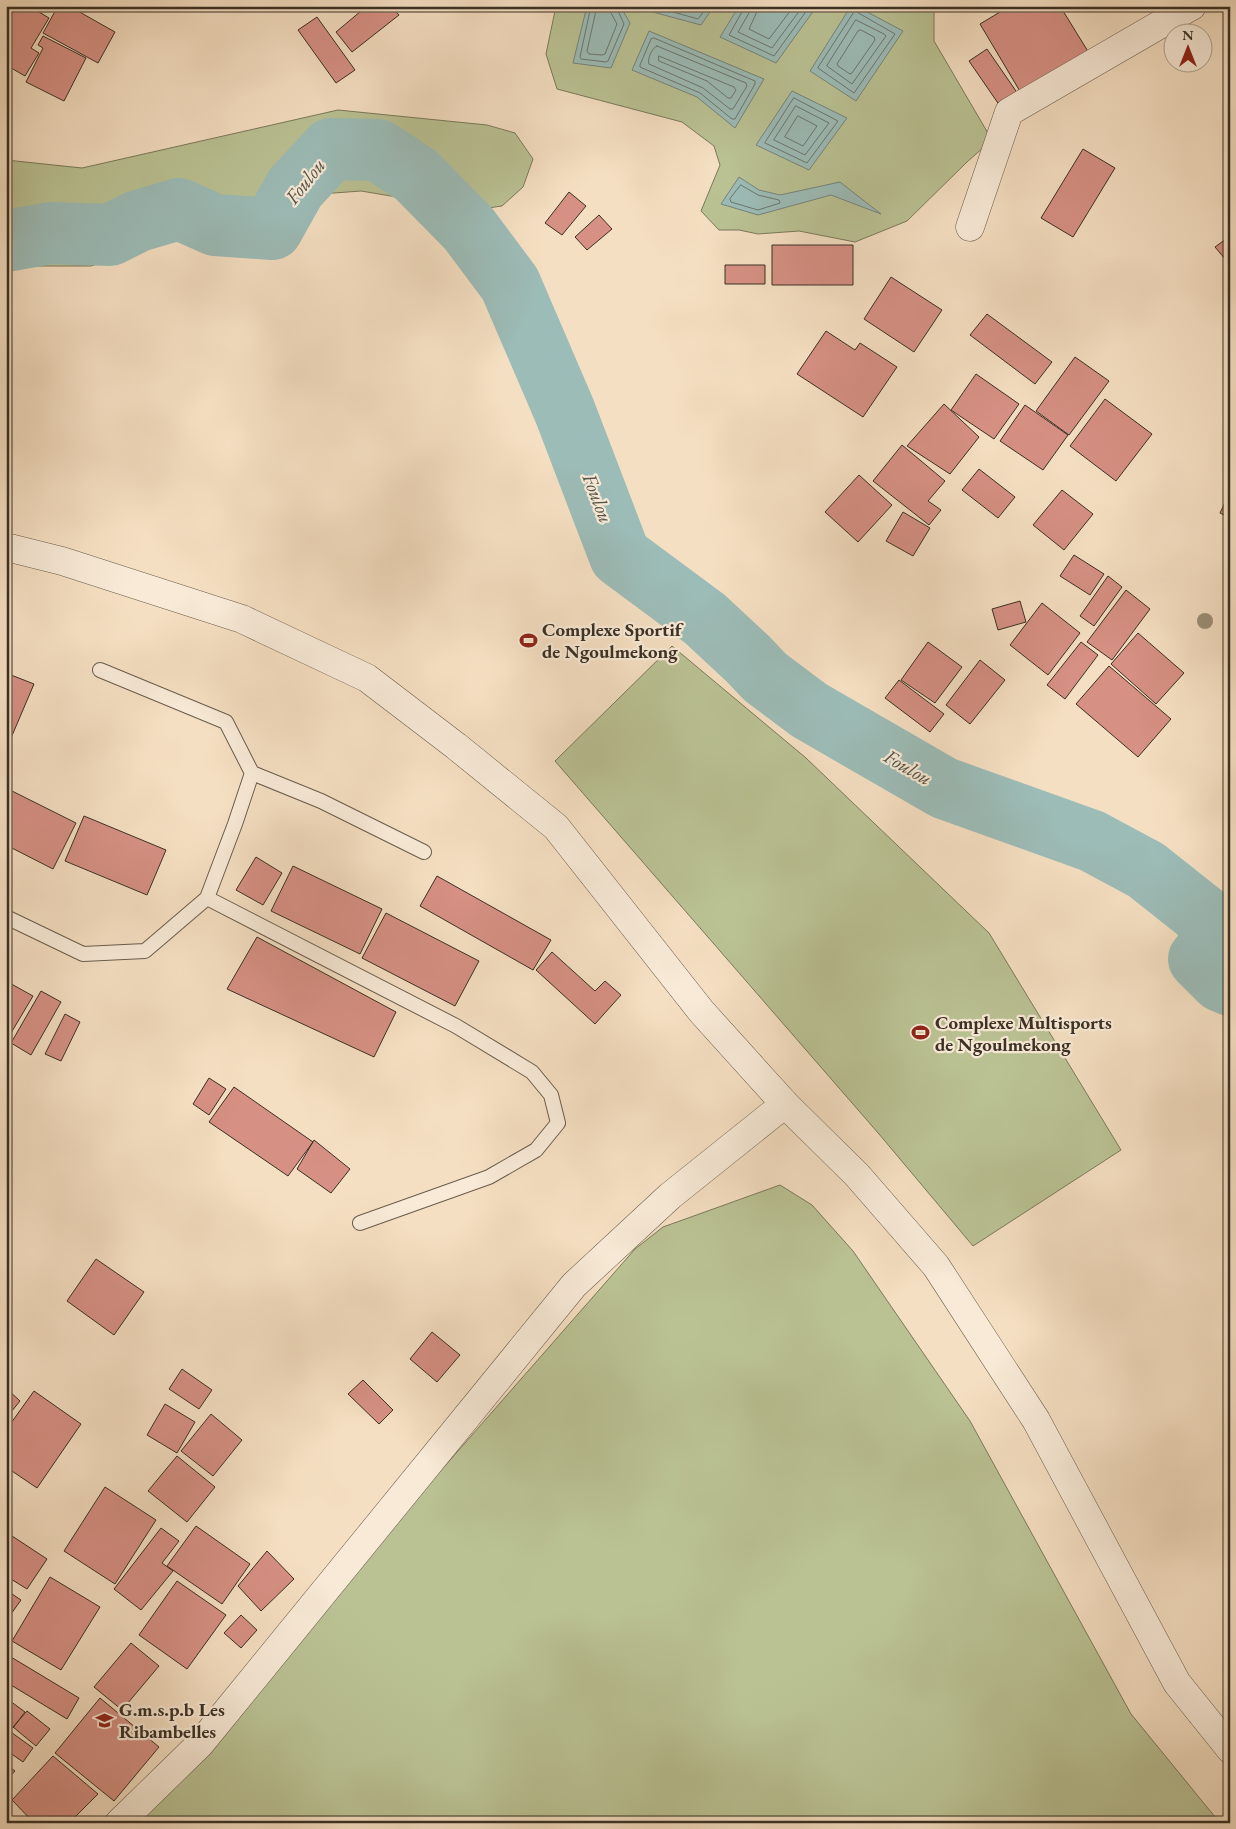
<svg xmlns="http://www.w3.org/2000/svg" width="1236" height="1829" viewBox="0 0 1236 1829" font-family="'EB Garamond',serif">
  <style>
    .green { fill: #bac294; stroke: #7a795c }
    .water { fill: #9cbcb7; stroke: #75847c }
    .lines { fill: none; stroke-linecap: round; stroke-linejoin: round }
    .shore { stroke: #6b766e; stroke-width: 1 }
    .river { stroke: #9cbcb7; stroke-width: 62 }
    .building { fill: #d69084; stroke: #3a3024 }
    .service-casing { stroke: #695c4c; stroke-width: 16 }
    .minor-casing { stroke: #695c4c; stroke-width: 29 }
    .tertiary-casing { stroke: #695c4c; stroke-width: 29 }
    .service { stroke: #f8ead7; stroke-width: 14 }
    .minor { stroke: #f8ead7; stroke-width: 28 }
    .tertiary { stroke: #f8ead7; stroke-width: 28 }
    .tree { fill: #9c8f77 }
    .labels { text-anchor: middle; stroke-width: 4.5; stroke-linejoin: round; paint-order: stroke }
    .poi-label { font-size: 19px; font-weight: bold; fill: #3a3024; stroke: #f8ead7; text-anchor: start }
    .water-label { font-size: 20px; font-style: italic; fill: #525349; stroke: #f8ead7 }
  </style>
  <rect width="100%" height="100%" fill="#f5dfc2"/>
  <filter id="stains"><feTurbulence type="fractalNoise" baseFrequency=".004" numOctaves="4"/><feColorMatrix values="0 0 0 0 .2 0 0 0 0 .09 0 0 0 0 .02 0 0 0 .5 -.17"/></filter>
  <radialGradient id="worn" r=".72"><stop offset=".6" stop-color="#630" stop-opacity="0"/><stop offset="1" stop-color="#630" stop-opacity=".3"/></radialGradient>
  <path class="green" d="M 556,6 L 934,6 L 934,41 L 992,140 L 968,161 L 907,221 L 855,242 L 799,231 L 758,234 L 739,230 L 719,230 L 701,211 L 720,165 L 714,146 L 682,122 L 557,89 L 546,54 Z
    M 338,110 L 487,125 L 515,133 L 533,159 L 523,187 L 502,206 L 474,210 L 361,191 L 307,195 L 91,266 L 6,266 L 6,160 L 82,168 Z
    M 672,646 L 806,758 L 989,933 L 1121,1150 L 973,1246 L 879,1134 L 555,761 Z
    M 780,1185 L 812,1205 L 853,1251 L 970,1421 L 1131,1714 L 1220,1823 L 132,1823 L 635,1249 L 663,1227 Z"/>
  <path class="water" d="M 587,6 L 620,6 L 630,23 L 611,68 L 573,63 Z
    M 639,6 L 714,6 L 701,25 L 638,8 Z
    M 739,6 L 817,6 L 776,63 L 720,37 Z
    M 851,6 L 856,6 L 903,31 L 856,101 L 810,71 Z
    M 649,31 L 764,79 L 735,128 L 697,97 L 632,70 Z
    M 792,91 L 847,118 L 809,170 L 756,145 Z
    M 739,177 L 759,190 L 780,195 L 840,182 L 881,214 L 831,195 L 758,215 L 721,204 Z"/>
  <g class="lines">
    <path class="shore" d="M 591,6 L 580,57 L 581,59 L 606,62 L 608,61 L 624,24 L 616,6
      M 597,6 L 587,51 L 589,54 L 602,55 L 605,54 L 617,24 L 611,13 L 610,6
      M 652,6 L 698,19 L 708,6
      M 743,6 L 743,10 L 729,35 L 774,56 L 810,6
      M 750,6 L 749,13 L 738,32 L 772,48 L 803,6
      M 757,6 L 756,14 L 749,29 L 769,39 L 794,6
      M 855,11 L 895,34 L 854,93 L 818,68 Z
      M 856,20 L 884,34 L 886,36 L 852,84 L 827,66 Z
      M 861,30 L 874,37 L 875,40 L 852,73 L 850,74 L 838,66 L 837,64 L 858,31 Z
      M 654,38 L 755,81 L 755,84 L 735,119 L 732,119 L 700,93 L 640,67 L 640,65 L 651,39 Z
      M 657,46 L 746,83 L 747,86 L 733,109 L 730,109 L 703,88 L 649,64 C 647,59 652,48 657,46 Z
      M 659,56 L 734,87 L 736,90 L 731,98 L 728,98 L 707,81 L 659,61 Z
      M 794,98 L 838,121 L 807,163 L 765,143 Z
      M 796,106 L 829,123 L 805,155 L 774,140 Z
      M 798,116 L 817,126 L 803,146 L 785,137 Z
      M 741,185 L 758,195 L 779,200 L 780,203 L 758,210 L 731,202 L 730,199 Z"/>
    <path class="river" d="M 6,241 L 51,233 L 110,235 L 138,221 L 179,209 L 215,225 L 272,229 L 295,188 L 331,149 L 378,150 L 416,175 L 469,229 L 510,284 L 565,412 L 620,556 L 705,619 L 748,659 L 765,677 L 809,710 L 944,788 L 1092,841 L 1146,870 L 1204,916 L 1213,941 L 1199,959 L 1221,981 L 1230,985"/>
  </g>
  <path class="building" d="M 6,6 L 29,6 L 49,18 L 31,48 L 39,53 L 25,76 L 6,65 Z
    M 58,6 L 69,6 L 115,32 L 98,63 L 43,33 Z
    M 367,6 L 391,6 L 399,15 L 352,52 L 336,32 Z
    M 1010,6 L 1060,6 L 1089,53 L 1021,93 L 980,24 Z
    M 317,17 L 355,70 L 336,83 L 298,30 Z
    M 43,36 L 86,58 L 64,101 L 26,82 L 43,48 L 38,45 Z
    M 987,49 L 1018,94 L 1000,106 L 969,61 Z
    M 1083,149 L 1115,168 L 1073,237 L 1041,218 Z
    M 569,192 L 586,206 L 562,235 L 545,223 Z
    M 599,215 L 612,229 L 587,250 L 575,237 Z
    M 1230,236 L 1230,265 L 1215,247 Z
    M 772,245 L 853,245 L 853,285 L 772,285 Z
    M 725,265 L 765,265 L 765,284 L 725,284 Z
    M 891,277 L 942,310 L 914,352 L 864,319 Z
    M 987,314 L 1052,362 L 1035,384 L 970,335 Z
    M 826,331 L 855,350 L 860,343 L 897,367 L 863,417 L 797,374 Z
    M 1075,357 L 1109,381 L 1069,435 L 1036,411 Z
    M 976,374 L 1019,404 L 994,439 L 951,410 Z
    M 1105,399 L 1152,434 L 1116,481 L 1070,446 Z
    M 944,404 L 979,437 L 950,474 L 907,446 Z
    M 1025,405 L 1068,435 L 1043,470 L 1000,441 Z
    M 902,445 L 945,481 L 928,501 L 941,510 L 929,525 L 873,481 Z
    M 979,469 L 1015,497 L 998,518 L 962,490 Z
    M 859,475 L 892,505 L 858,542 L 825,512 Z
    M 1062,490 L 1093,514 L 1064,550 L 1033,525 Z
    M 1230,492 L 1230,518 L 1220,513 Z
    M 903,512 L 930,528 L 913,556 L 886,541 Z
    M 1074,555 L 1104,574 L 1090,595 L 1060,576 Z
    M 1108,576 L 1122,587 L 1094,626 L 1080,616 Z
    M 1126,590 L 1150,609 L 1112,660 L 1087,642 Z
    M 1020,601 L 1026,622 L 998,630 L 992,609 Z
    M 1042,603 L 1080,633 L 1048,675 L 1010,645 Z
    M 1138,633 L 1184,673 L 1156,704 L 1111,664 Z
    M 928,642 L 962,667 L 935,703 L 901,680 Z
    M 1081,642 L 1098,655 L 1065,699 L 1047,685 Z
    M 980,660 L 1005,680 L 970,724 L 946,705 Z
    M 1109,666 L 1171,719 L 1138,757 L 1076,704 Z
    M 6,673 L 34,684 L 11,738 L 6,736 Z
    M 899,680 L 944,714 L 930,732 L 885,698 Z
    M 6,788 L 76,823 L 53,869 L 6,845 Z
    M 84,816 L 166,850 L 147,895 L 65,861 Z
    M 256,857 L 282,873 L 263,905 L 236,890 Z
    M 293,866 L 382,909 L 360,954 L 271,911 Z
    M 437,876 L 551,940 L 533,970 L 420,906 Z
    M 386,913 L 479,961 L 455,1006 L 362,958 Z
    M 257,937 L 396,1012 L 374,1057 L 227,989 Z
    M 552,952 L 595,991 L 605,981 L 621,995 L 595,1024 L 536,970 Z
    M 6,981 L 33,996 L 11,1033 L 6,1031 Z
    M 41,991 L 61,1002 L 31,1055 L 11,1043 Z
    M 65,1014 L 80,1022 L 61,1061 L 45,1054 Z
    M 209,1078 L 226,1089 L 209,1115 L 193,1104 Z
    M 234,1087 L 313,1142 L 288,1176 L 209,1122 Z
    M 314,1140 L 350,1169 L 331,1193 L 297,1169 Z
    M 96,1259 L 144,1292 L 114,1335 L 67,1301 Z
    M 432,1332 L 460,1355 L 437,1382 L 410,1359 Z
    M 182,1369 L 212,1390 L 199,1409 L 169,1389 Z
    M 363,1380 L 393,1410 L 379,1424 L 348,1394 Z
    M 6,1388 L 20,1401 L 7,1417 L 6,1417 Z
    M 34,1391 L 81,1424 L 37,1488 L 6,1467 L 6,1430 Z
    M 165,1404 L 195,1422 L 177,1453 L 147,1435 Z
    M 211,1414 L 242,1440 L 213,1476 L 181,1451 Z
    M 177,1456 L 215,1487 L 187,1522 L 148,1491 Z
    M 105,1487 L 156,1520 L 115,1584 L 64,1551 Z
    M 196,1526 L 250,1564 L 222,1604 L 167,1566 Z
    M 161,1528 L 179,1541 L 162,1563 L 173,1571 L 141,1610 L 114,1589 Z
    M 6,1532 L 47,1559 L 27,1589 L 6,1576 Z
    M 267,1551 L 294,1579 L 261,1611 L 238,1586 Z
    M 50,1577 L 100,1607 L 61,1670 L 12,1641 Z
    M 177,1581 L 226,1615 L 187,1669 L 139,1635 Z
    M 6,1590 L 21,1600 L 6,1621 Z
    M 241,1615 L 257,1630 L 241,1648 L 224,1633 Z
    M 131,1643 L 159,1666 L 122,1710 L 94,1687 Z
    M 6,1654 L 79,1698 L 67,1719 L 6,1682 Z
    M 6,1698 L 25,1712 L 13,1728 L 6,1723 Z
    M 100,1698 L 159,1747 L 114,1801 L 55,1753 Z
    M 27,1711 L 50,1729 L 36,1746 L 13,1727 Z
    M 8,1730 L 33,1748 L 23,1762 L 6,1750 L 6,1732 Z
    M 53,1756 L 98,1794 L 69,1823 L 34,1823 L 12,1800 Z
    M 6,1764 L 15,1771 L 6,1781 Z"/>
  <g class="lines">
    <defs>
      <path id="service" d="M 100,670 L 226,722 L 252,773 L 321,801 L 424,852
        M 207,898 L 456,1026 L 532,1072 L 551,1095 L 558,1123 L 536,1150 L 489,1177 L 360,1223
        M 6,917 L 83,954 L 145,951 L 207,898 L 235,824 L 252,773"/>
      <path id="minor" d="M 970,227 L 1009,112 L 1192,6
        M 119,1823 L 200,1744 L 574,1285 L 670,1196 L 785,1104"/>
      <path id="tertiary" d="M 6,547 L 62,561 L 242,619 L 367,678 L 456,746 L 556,827 L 701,1011 L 785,1104 L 857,1175 L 936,1266 L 1036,1420 L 1177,1683 L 1230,1749"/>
    </defs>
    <use href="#service" class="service-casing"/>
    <use href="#minor" class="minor-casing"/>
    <use href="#tertiary" class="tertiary-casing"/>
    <use href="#service" class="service"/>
    <use href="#minor" class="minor"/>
    <use href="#tertiary" class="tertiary"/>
  </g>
  <circle class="tree" cx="1205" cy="621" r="8"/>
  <defs>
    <symbol id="stadium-bare" viewBox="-9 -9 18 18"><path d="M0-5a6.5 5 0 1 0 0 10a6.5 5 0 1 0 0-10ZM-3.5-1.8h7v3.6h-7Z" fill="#8f2418" stroke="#f8ead7" stroke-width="2.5" paint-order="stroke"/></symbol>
    <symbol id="school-bare" viewBox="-9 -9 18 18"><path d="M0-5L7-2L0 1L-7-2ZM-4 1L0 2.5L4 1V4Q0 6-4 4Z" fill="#8f2418" stroke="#f8ead7" stroke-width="2.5" paint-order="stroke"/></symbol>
  </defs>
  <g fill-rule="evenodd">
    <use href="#stadium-bare" x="516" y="628" width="25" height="25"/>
    <use href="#stadium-bare" x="908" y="1020" width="25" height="25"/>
    <use href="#school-bare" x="92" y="1708" width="25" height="25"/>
  </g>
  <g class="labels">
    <g class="poi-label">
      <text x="542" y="636">Complexe Sportif<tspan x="542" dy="22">de Ngoulmekong</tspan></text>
      <text x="935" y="1029">Complexe Multisports<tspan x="935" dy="22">de Ngoulmekong</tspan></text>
      <text x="119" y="1716">G.m.s.p.b Les<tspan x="119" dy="22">Ribambelles</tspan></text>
    </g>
    <g class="water-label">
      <text transform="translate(305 181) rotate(-52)" y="7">Foulou</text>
      <text transform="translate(598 498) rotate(69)" y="7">Foulou</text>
      <text transform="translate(908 767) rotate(30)" y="7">Foulou</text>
    </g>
  </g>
  <rect width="1236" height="1829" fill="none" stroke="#f5dfc2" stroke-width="25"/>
  <rect x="8" y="8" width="1221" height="1814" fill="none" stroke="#3a3024" stroke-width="2.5"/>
  <rect x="12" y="12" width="1211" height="1804" fill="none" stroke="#3a3024"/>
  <g transform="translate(1188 48)"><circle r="24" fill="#f8ead7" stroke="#aca08f"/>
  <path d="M0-4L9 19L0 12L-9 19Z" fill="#8f2418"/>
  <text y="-8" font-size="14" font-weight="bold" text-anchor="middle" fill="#3a3024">N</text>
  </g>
  <rect width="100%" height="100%" filter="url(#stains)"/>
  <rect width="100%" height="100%" fill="url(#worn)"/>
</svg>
